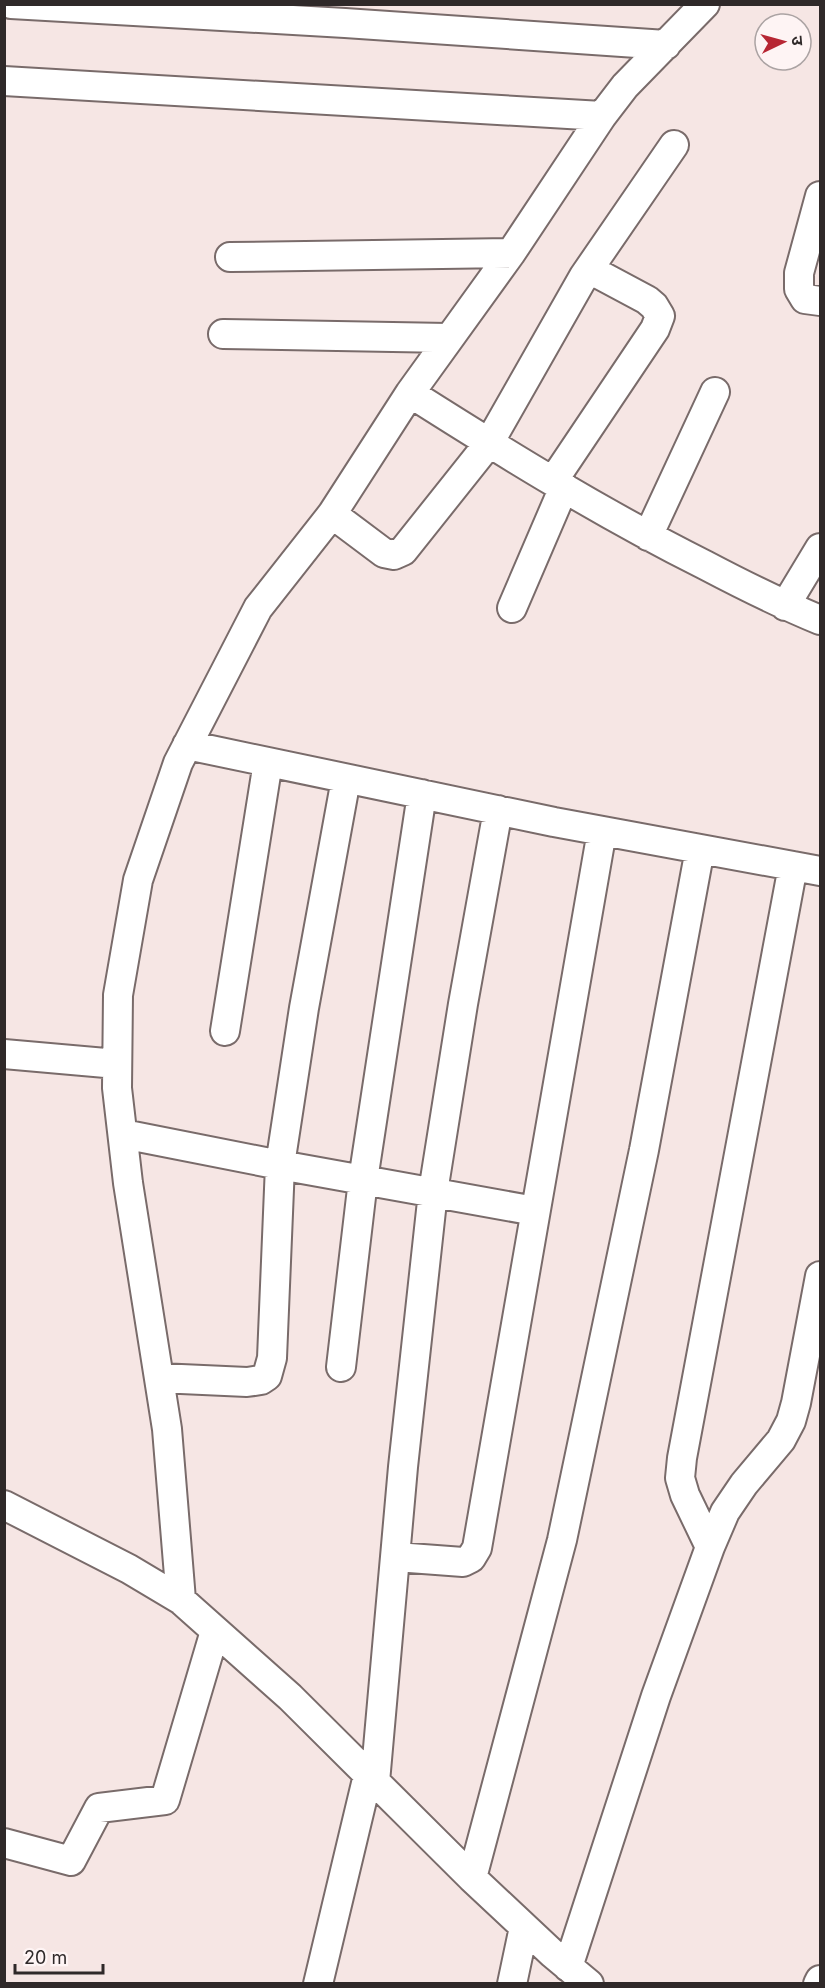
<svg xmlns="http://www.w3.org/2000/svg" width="825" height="1988" viewBox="0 0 825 1988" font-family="Inter,'Noto Sans Devanagari',sans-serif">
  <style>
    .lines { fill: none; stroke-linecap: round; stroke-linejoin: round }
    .street-casing { stroke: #796b6a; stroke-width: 32 }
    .street { stroke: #fff; stroke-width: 28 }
  </style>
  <rect width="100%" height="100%" fill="#f6e6e4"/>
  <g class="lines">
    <defs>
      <path id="street" d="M 11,4 L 345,23 L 666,45
        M 4,81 L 602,116
        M 820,196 L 799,273 L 799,289 L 805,299 L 820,301
        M 230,257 L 511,253
        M 223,334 L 448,338
        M 410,393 C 506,454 603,514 705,565 C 743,585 781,604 820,620
        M 553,481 L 655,329 L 660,316 L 654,306 L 647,300 L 589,269
        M 332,514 L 384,553 L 394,555 L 403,551 L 489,443 L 584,276 L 674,145
        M 648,536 L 715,392
        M 785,606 L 820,548
        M 512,608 L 564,487
        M 187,745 L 554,822 L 820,871
        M 225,1031 L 268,762
        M 4,1054 L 117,1064
        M 123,1134 L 280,1165 L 535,1211
        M 341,1367 L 363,1180 L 422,794
        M 159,1378 L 247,1382 L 261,1380 L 267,1376 L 272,1358 L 280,1165 L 304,1008 L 346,779
        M 4,1505 L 129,1569 L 181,1600 L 290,1697 L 472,1878 L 553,1954 L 589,1984
        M 710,1547 L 685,1495 L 680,1478 L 682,1458 L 793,866
        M 396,1557 L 463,1562 L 471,1558 L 477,1548 L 602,831
        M 181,1600 L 167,1429 L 128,1183 L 117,1088 L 118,995 L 138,880 L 178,763 L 258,608 L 332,514 L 410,393 L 511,253 L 602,116 L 625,86 L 705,4
        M 375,1782 L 403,1467 L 433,1192 L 463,1004 L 498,810
        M 4,1843 L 71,1861 L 99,1808 L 165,1800 L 215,1631
        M 472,1878 L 562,1540 L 644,1150 L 700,849
        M 568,1967 L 656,1696 L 710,1547 L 725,1512 L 744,1484 L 781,1440 L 791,1421 L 796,1403 L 820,1276
        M 318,1984 L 368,1775
        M 512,1984 L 524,1927
        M 818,1984 L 820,1980"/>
    </defs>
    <use href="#street" class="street-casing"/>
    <use href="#street" class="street"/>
  </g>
  <rect width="825" height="1988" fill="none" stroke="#2f2929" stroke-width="12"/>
  <g transform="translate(783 42) rotate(85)"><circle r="28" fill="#fef4f4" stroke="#aba3a3" stroke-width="1.5"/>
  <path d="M0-4.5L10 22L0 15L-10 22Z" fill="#b72633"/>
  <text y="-9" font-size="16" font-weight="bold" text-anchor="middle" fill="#2f2929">उ</text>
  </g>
  <path d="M15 1964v9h88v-9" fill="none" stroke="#2f2929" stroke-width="3"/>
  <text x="24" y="1964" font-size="18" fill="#2f2929" stroke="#fef4f4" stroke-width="4.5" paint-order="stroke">20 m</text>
</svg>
